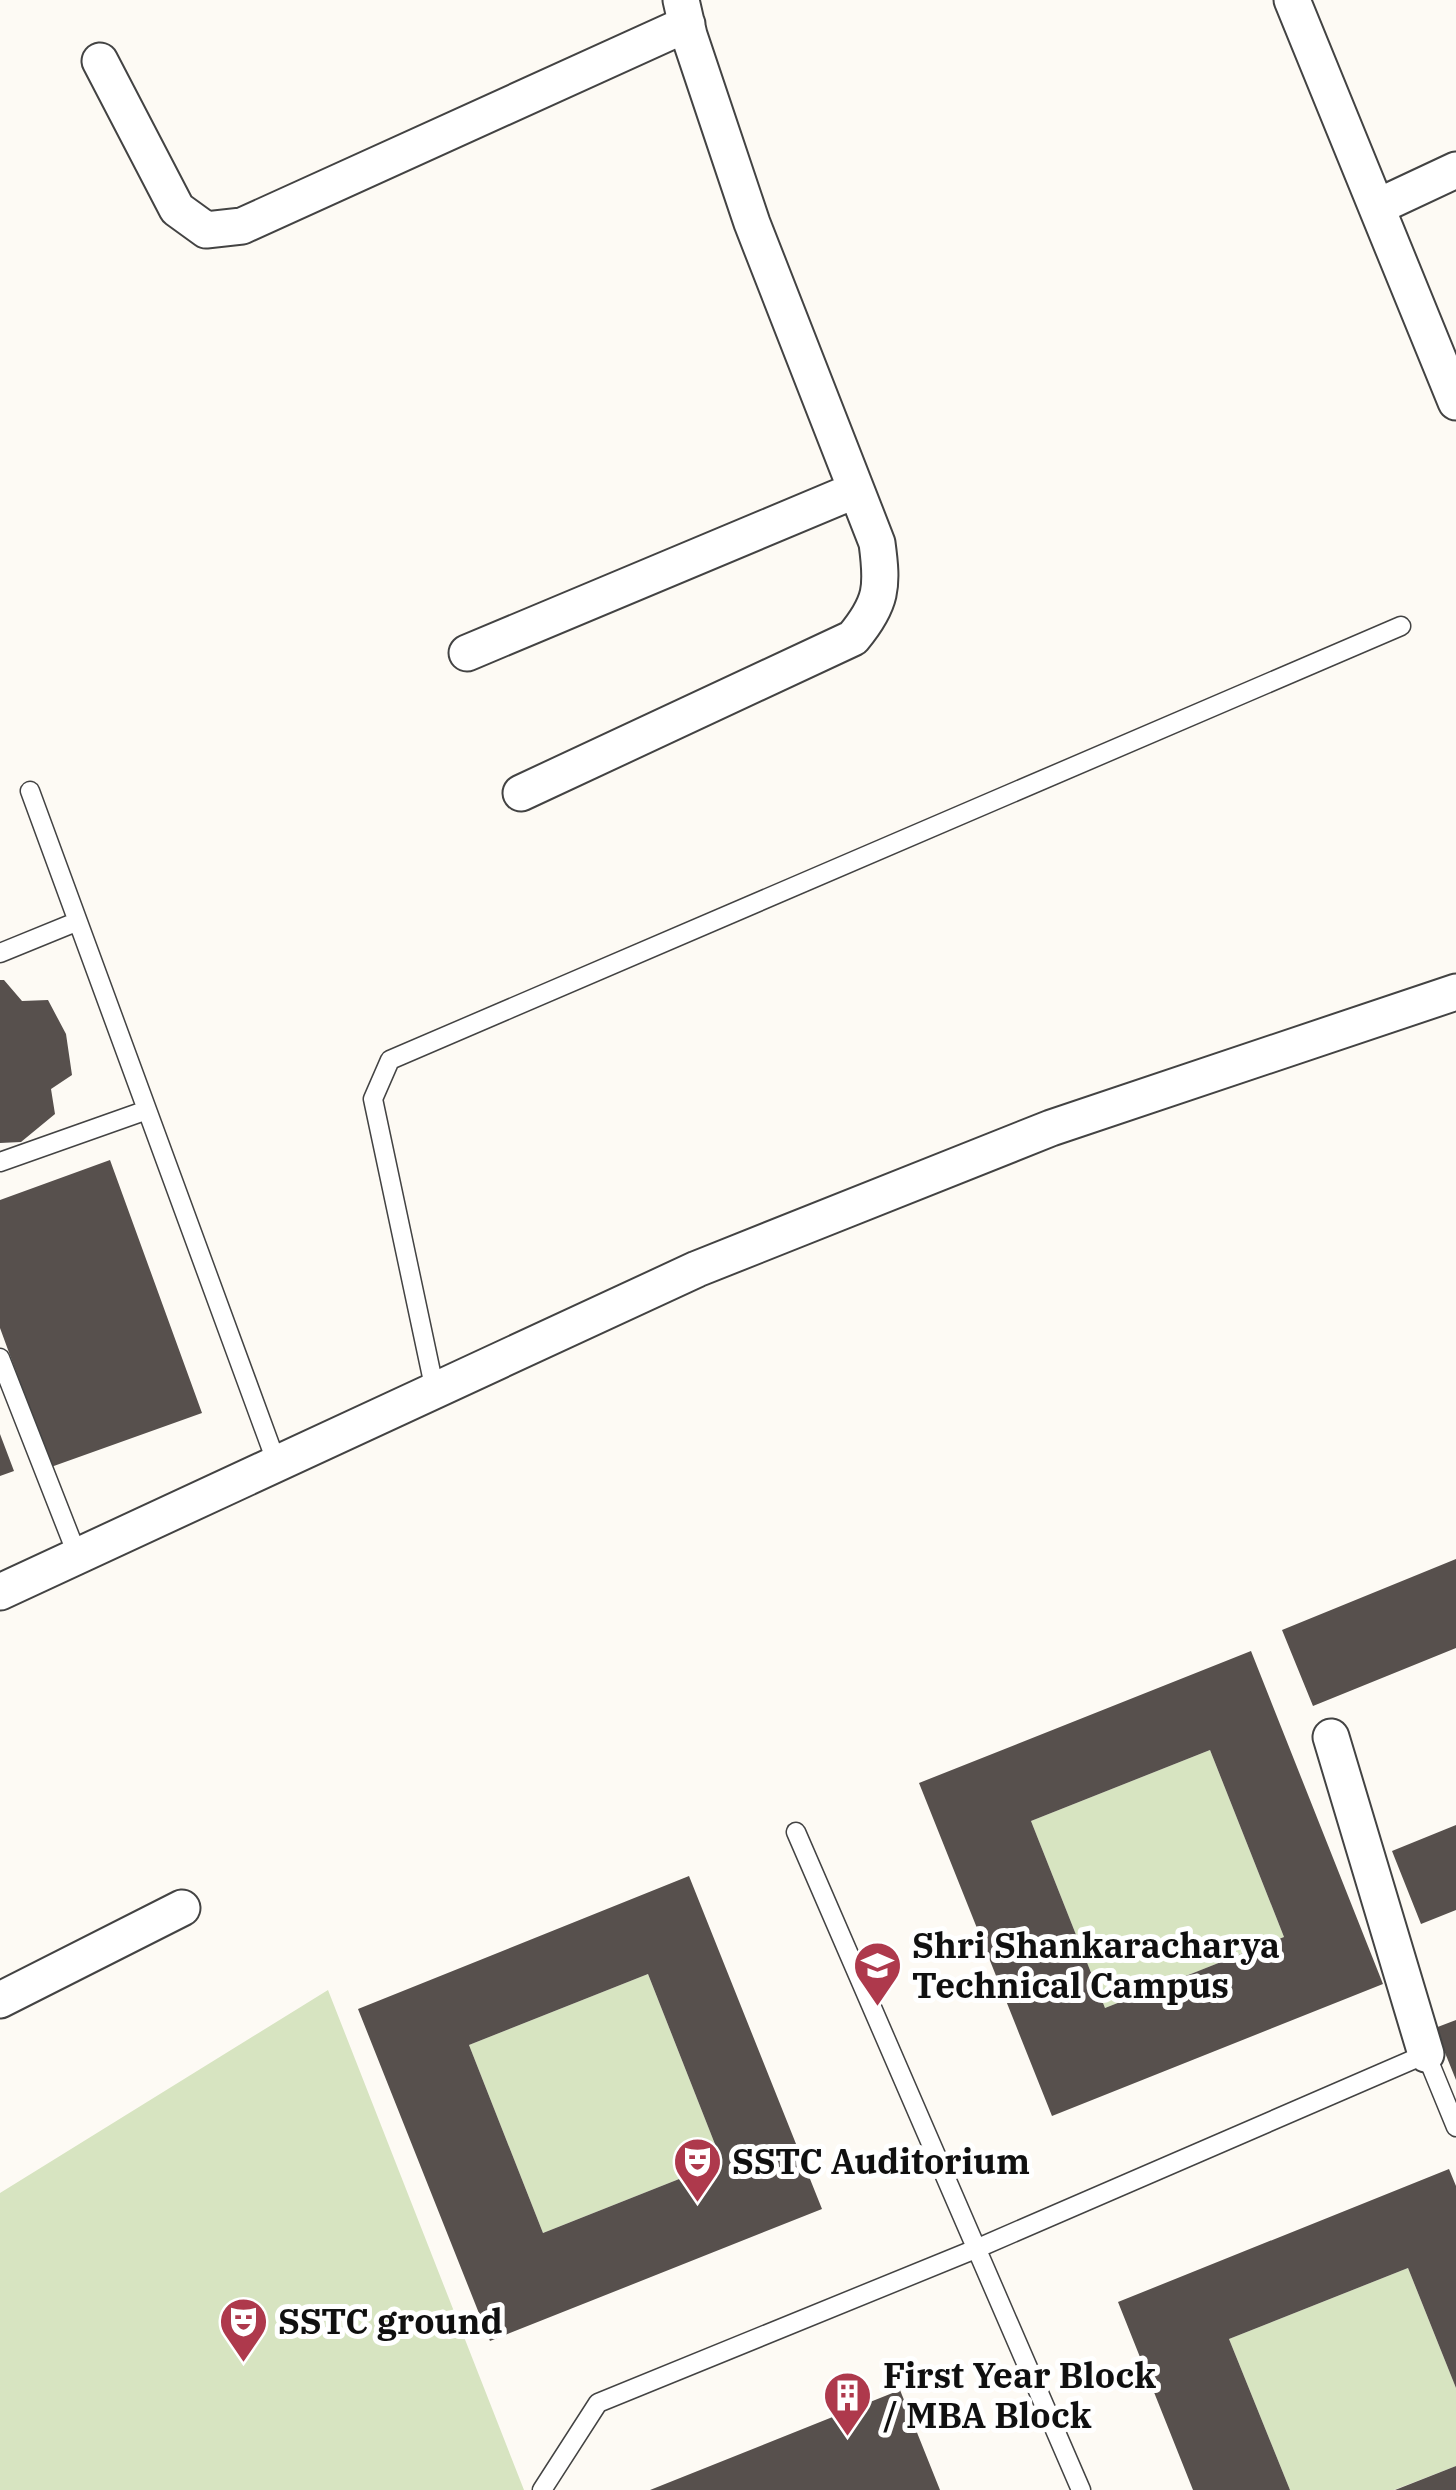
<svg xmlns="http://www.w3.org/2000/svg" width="1456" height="2490" viewBox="0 0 1456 2490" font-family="'IBM Plex Serif',serif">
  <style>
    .green { fill: #d7e4c1 }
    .building { fill: #57504d; fill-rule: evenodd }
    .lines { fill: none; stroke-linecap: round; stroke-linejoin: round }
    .service-casing { stroke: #434343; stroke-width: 21 }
    .minor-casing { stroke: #434343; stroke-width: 39 }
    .service { stroke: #fff; stroke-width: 18 }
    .minor { stroke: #fff; stroke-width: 35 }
    .labels { text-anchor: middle; stroke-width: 10; stroke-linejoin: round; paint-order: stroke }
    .poi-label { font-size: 35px; font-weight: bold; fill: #101010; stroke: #fff; text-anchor: start }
  </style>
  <rect width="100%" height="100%" fill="#fdfaf4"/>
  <path class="green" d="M 1210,1750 L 1284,1937 L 1105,2008 L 1031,1821 Z
    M 648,1974 L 722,2162 L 543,2233 L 469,2045 Z
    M 328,1990 L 524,2490 L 0,2490 L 0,2193 Z
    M 1408,2268 L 1456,2388 L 1456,2466 L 1394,2490 L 1290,2490 L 1229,2339 Z"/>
  <path class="building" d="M 0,980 L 4,980 L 22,1001 L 48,1000 L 66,1034 L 72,1075 L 51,1089 L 55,1114 L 21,1142 L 0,1143 Z
    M 110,1160 L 202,1413 L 51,1467 L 0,1328 L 0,1200 Z
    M 0,1434 L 14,1471 L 0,1476 Z
    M 1456,1559 L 1456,1648 L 1313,1706 L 1282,1630 Z
    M 1251,1651 L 1383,1984 L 1052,2116 L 919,1783 ZM 1210,1750 L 1284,1937 L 1105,2008 L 1031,1821 Z
    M 1456,1825 L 1456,1910 L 1421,1924 L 1392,1851 Z
    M 689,1876 L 822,2209 L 490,2341 L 358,2009 ZM 648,1974 L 722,2162 L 543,2233 L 469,2045 Z
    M 1456,2020 L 1456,2080 L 1435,2028 Z
    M 1449,2169 L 1456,2186 L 1456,2388 L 1408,2268 L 1229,2339 L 1290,2490 L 1193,2490 L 1118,2302 Z
    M 900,2390 L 940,2490 L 650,2490 Z
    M 1456,2466 L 1456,2490 L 1395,2490 Z"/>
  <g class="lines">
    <defs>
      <path id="service" d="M 30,791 L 277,1464
        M 0,953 L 76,922
        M 0,1162 L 147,1110
        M 0,1358 L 78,1557
        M 435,1391 L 373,1099 L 390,1060 L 1401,626
        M 796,1832 L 1081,2490
        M 542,2490 L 598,2403 L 978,2248 L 1426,2054 L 1456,2127"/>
      <path id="minor" d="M 1292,0 L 1456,402
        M 100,61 L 177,209 L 206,230 L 242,226 L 687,24
        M 1377,207 L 1456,170
        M 467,653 L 856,490
        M 521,793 L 853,638 C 882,603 883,587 877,543 L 752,223 L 689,35 L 681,0
        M 0,1592 L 697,1269 L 1051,1128 L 1456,992
        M 1331,1737 L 1426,2054
        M 0,2000 L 182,1908"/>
    </defs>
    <use href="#service" class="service-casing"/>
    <use href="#minor" class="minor-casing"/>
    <use href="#service" class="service"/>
    <use href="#minor" class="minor"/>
  </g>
  <defs>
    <symbol id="university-pin" viewBox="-11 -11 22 30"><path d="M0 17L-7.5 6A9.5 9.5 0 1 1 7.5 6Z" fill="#ae394c" stroke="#fff"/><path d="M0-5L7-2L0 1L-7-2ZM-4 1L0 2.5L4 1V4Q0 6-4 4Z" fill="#fff"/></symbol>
    <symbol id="theatre-pin" viewBox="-11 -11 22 30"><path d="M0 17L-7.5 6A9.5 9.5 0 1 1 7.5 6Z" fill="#ae394c" stroke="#fff"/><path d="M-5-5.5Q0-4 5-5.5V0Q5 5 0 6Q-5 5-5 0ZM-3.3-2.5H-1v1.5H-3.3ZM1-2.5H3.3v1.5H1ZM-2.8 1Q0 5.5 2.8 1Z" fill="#fff"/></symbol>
    <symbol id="building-pin" viewBox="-11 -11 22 30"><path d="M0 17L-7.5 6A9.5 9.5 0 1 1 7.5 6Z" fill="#ae394c" stroke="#fff"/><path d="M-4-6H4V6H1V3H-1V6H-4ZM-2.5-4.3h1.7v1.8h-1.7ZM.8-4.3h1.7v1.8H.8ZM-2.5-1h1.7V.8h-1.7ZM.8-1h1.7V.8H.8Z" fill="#fff"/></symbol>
  </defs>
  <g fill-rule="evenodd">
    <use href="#university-pin" x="850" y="1938" width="55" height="75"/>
    <use href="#theatre-pin" x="670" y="2134" width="55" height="75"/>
    <use href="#theatre-pin" x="216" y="2294" width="55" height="75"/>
    <use href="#building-pin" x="820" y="2368" width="55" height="75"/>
  </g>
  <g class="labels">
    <g class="poi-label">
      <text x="912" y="1958">Shri Shankaracharya<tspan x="912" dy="40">Technical Campus</tspan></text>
      <text x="732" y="2174">SSTC Auditorium</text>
      <text x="278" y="2334">SSTC ground</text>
      <text x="883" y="2388">First Year Block<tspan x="883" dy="40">/ MBA Block</tspan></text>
    </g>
  </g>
</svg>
